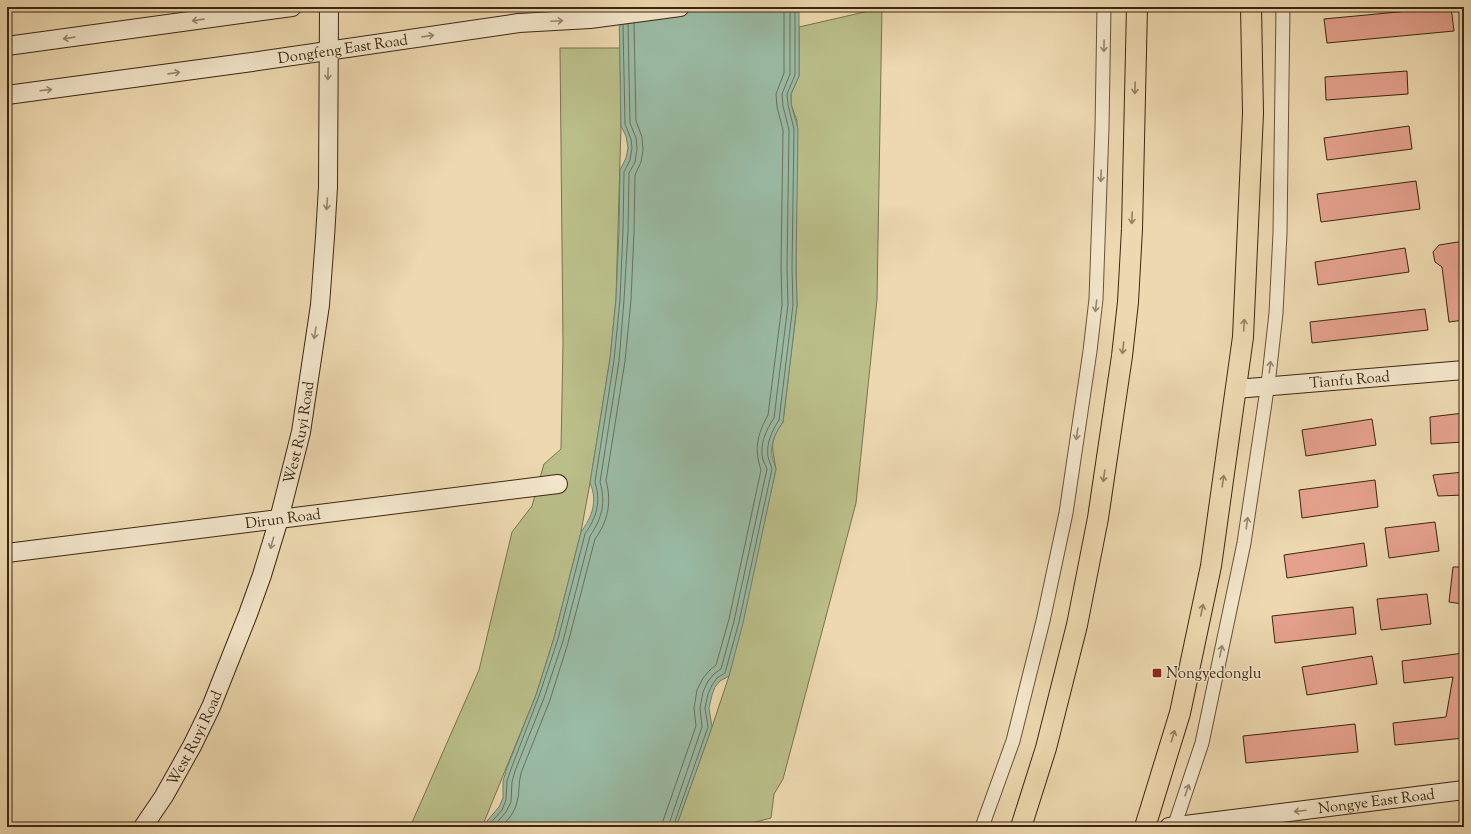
<svg xmlns="http://www.w3.org/2000/svg" width="1471" height="834" viewBox="0 0 1471 834" font-family="'Sorts Mill Goudy',serif">
  <style>
    .green { fill: #babe89; stroke: #7b724d }
    .water { fill: #9abba5; stroke: #747f6a }
    .lines { fill: none; stroke-linecap: round; stroke-linejoin: round }
    .shore { stroke: #6b705b; stroke-width: 1 }
    .building { fill: #e5a18d; stroke: #3c2611 }
    .street-casing { stroke: #685238; stroke-width: 15 }
    .secondary-casing { stroke: #3c2611; stroke-width: 20 }
    .primary-casing { stroke: #3c2611; stroke-width: 22 }
    .street { stroke: #f3e6cb; stroke-width: 13 }
    .secondary { stroke: #f3e6cb; stroke-width: 18 }
    .primary { stroke: #edd8af; stroke-width: 20 }
    .oneway { stroke: #98866e }
    .oneway2 { stroke: #947f60 }
    .poi-dot { fill: #8f2418; stroke: #f3e6cb; stroke-width: 1.5 }
    .labels { text-anchor: middle; stroke-width: 3; stroke-linejoin: round; paint-order: stroke }
    .street-label { font-size: 15px; fill: #3c2611; stroke: #f3e6cb }
    .poi-label { font-size: 15px; fill: #3c2611; stroke: #f3e6cb; text-anchor: start }
  </style>
  <rect width="100%" height="100%" fill="#edd8af"/>
  <filter id="stains"><feTurbulence type="fractalNoise" baseFrequency=".005" numOctaves="4"/><feColorMatrix values="0 0 0 0 .2 0 0 0 0 .09 0 0 0 0 .02 0 0 0 .5 -.17"/></filter>
  <radialGradient id="worn" r=".72"><stop offset=".6" stop-color="#630" stop-opacity="0"/><stop offset="1" stop-color="#630" stop-opacity=".3"/></radialGradient>
  <path class="green" d="M 882,8 L 877,299 L 856,503 L 783,779 L 774,794 L 771,818 L 752,823 L 749,827 L 676,827 L 712,727 L 729,676 L 776,469 C 772,447 769,441 783,422 L 797,305 L 796,268 L 797,121 L 791,104 L 791,94 L 799,76 L 799,27 Z
    M 560,48 L 620,48 L 621,126 L 616,299 L 610,359 L 590,483 L 581,532 L 554,638 L 536,695 L 482,827 L 410,827 L 479,670 L 512,532 L 532,506 L 544,464 L 561,449 L 563,343 Z"/>
  <path class="water" d="M 619,7 L 799,7 L 799,76 L 791,94 L 791,104 L 798,129 L 796,268 L 797,305 L 783,422 C 776,432 770,443 772,456 C 773,461 775,465 776,469 L 743,623 L 729,676 L 720,681 L 715,687 L 712,695 L 709,708 L 712,727 L 676,827 L 482,827 L 499,807 L 503,798 L 503,781 L 507,768 L 536,695 L 554,638 L 581,532 C 592,517 598,501 590,483 L 610,359 L 616,299 L 619,231 L 620,170 L 626,158 L 628,148 L 626,136 L 621,126 Z"/>
  <g class="lines">
    <path class="shore" d="M 487,827 L 502,810 L 506,800 L 507,781 L 511,769 L 539,696 L 558,639 L 585,534 C 597,516 601,503 595,482 L 614,360 L 620,300 L 623,231 L 624,172 L 630,160 L 632,148 L 631,139 L 625,124 L 623,25
      M 493,827 L 506,812 L 511,802 L 512,782 L 515,771 L 544,698 L 563,641 L 590,536 C 602,518 606,503 600,482 L 619,361 L 624,300 L 628,231 L 629,173 L 635,162 L 637,149 L 636,138 L 630,123 L 628,24
      M 501,827 C 508,820 515,812 517,802 C 520,793 518,784 521,773 L 550,700 L 568,643 L 595,539 C 608,521 612,502 606,481 L 625,361 L 631,300 L 634,232 L 635,175 L 641,162 L 643,150 L 642,137 L 636,121 L 634,23
      M 662,827 L 663,821 L 696,726 L 694,708 L 697,690 L 703,678 L 710,670 L 716,665 L 729,619 L 761,470 C 754,449 757,435 768,415 L 782,305 L 781,268 L 783,130 L 777,107 L 776,94 L 784,73 L 784,7
      M 668,827 L 702,727 L 700,708 L 703,692 L 708,681 L 714,674 L 721,669 L 734,621 L 767,469 C 766,466 764,463 763,460 C 759,445 766,430 774,418 L 788,305 L 787,268 L 789,130 L 783,106 L 782,94 L 790,74 L 790,7
      M 673,827 L 708,727 L 705,708 L 708,694 L 712,685 L 717,678 L 725,673 L 739,622 L 772,469 C 771,465 769,461 768,457 C 766,443 772,431 779,420 L 793,305 L 792,268 L 794,129 L 788,105 L 787,94 L 795,75 L 795,7"/>
  </g>
  <path class="building" d="M 1451,7 L 1454,31 L 1327,43 L 1324,19 Z
    M 1407,71 L 1408,94 L 1326,100 L 1325,77 Z
    M 1409,126 L 1412,149 L 1327,160 L 1324,138 Z
    M 1416,181 L 1420,209 L 1321,222 L 1317,194 Z
    M 1464,241 L 1464,320 L 1449,322 L 1442,267 L 1435,262 L 1433,252 L 1439,245 Z
    M 1405,248 L 1409,272 L 1318,285 L 1315,262 Z
    M 1425,309 L 1428,330 L 1312,343 L 1310,322 Z
    M 1464,413 L 1464,442 L 1431,444 L 1430,417 Z
    M 1372,419 L 1376,445 L 1306,456 L 1302,430 Z
    M 1464,472 L 1464,495 L 1438,496 L 1433,475 Z
    M 1375,480 L 1378,507 L 1302,518 L 1299,490 Z
    M 1435,522 L 1439,551 L 1389,558 L 1385,528 Z
    M 1364,543 L 1367,566 L 1287,578 L 1284,555 Z
    M 1453,567 L 1464,567 L 1464,620 L 1462,620 L 1463,604 L 1449,602 Z
    M 1427,594 L 1431,624 L 1381,630 L 1377,599 Z
    M 1353,607 L 1356,634 L 1275,643 L 1272,616 Z
    M 1464,653 L 1464,738 L 1395,745 L 1393,723 L 1446,717 L 1453,677 L 1404,683 L 1402,661 Z
    M 1372,656 L 1377,684 L 1307,695 L 1302,667 Z
    M 1355,724 L 1358,752 L 1246,763 L 1243,736 Z"/>
  <g class="lines">
    <defs>
      <path id="street" d="M 982,827 L 1013,741 L 1043,621 L 1066,513 L 1090,351 L 1096,299 L 1102,128 L 1104,7
        M 1174,827 L 1202,743 L 1244,543 L 1269,376 L 1276,313 L 1280,233 L 1283,7"/>
      <g id="secondary">
        <path d="M 7,46 L 292,7"/>
        <path id="s1" d="M 7,95 L 252,62 L 519,23 L 590,19 L 680,7"/>
        <path id="s2" d="M 1236,389 L 1464,370"/>
        <path id="s3" d="M 7,553 L 558,484"/>
        <path id="s4" d="M 143,827 L 164,796 L 192,746 L 211,707 L 248,614 L 262,575 L 279,519 L 301,432 L 320,305 L 325,237 L 328,187 L 329,7"/>
        <path id="s5" d="M 1169,827 L 1464,790"/>
      </g>
      <path id="primary" d="M 1021,827 L 1046,748 L 1077,625 L 1098,518 L 1122,356 L 1128,302 L 1132,229 L 1137,7
        M 1145,827 L 1180,713 L 1211,566 L 1243,337 L 1253,113 L 1251,7"/>
    </defs>
    <use href="#street" class="street-casing"/>
    <use href="#secondary" class="secondary-casing"/>
    <use href="#primary" class="primary-casing"/>
    <use href="#street" class="street"/>
    <use href="#secondary" class="secondary"/>
    <use href="#primary" class="primary"/>
  </g>
  <defs><path id="oneway-shaft" d="M-6 0H5M1.5-3L5.5 0L1.5 3" fill="none" stroke-width="1.6" stroke-linecap="round" stroke-linejoin="round"/></defs>
  <g class="oneway">
    <use href="#oneway-shaft" transform="translate(198 20) rotate(172)"/>
    <use href="#oneway-shaft" transform="translate(557 21) rotate(-3)"/>
    <use href="#oneway-shaft" transform="translate(428 36) rotate(-8)"/>
    <use href="#oneway-shaft" transform="translate(69 38) rotate(172)"/>
    <use href="#oneway-shaft" transform="translate(1104 46) rotate(91)"/>
    <use href="#oneway-shaft" transform="translate(174 73) rotate(-8)"/>
    <use href="#oneway-shaft" transform="translate(328 74) rotate(91)"/>
    <use href="#oneway-shaft" transform="translate(46 90) rotate(-7)"/>
    <use href="#oneway-shaft" transform="translate(1101 176) rotate(92)"/>
    <use href="#oneway-shaft" transform="translate(327 204) rotate(94)"/>
    <use href="#oneway-shaft" transform="translate(1096 306) rotate(97)"/>
    <use href="#oneway-shaft" transform="translate(315 333) rotate(99)"/>
    <use href="#oneway-shaft" transform="translate(1270 367) rotate(-83)"/>
    <use href="#oneway-shaft" transform="translate(1077 434) rotate(98)"/>
    <use href="#oneway-shaft" transform="translate(1247 523) rotate(-82)"/>
    <use href="#oneway-shaft" transform="translate(272 543) rotate(106)"/>
    <use href="#oneway-shaft" transform="translate(1221 651) rotate(-78)"/>
    <use href="#oneway-shaft" transform="translate(1187 790) rotate(-71)"/>
    <use href="#oneway-shaft" transform="translate(1300 811) rotate(173)"/>
  </g>
  <g class="oneway2">
    <use href="#oneway-shaft" transform="translate(1135 88) rotate(91)"/>
    <use href="#oneway-shaft" transform="translate(1132 218) rotate(92)"/>
    <use href="#oneway-shaft" transform="translate(1244 325) rotate(-87)"/>
    <use href="#oneway-shaft" transform="translate(1123 348) rotate(97)"/>
    <use href="#oneway-shaft" transform="translate(1104 476) rotate(98)"/>
    <use href="#oneway-shaft" transform="translate(1223 481) rotate(-82)"/>
    <use href="#oneway-shaft" transform="translate(1202 610) rotate(-78)"/>
    <use href="#oneway-shaft" transform="translate(1173 736) rotate(-73)"/>
  </g>
  <rect class="poi-dot" x="1152" y="668" width="10" height="10" rx="2"/>
  <g class="labels">
    <g class="street-label">
      <text dy="5" stroke="none"><textPath href="#s1" startOffset="339">Dongfeng East Road</textPath></text>
      <text dy="5" stroke="none"><textPath href="#s2" startOffset="114">Tianfu Road</textPath></text>
      <text dy="5" stroke="none"><textPath href="#s4" startOffset="427">West Ruyi Road</textPath></text>
      <text dy="5" stroke="none"><textPath href="#s3" startOffset="278">Dirun Road</textPath></text>
      <text dy="5" stroke="none"><textPath href="#s4" startOffset="103">West Ruyi Road</textPath></text>
      <text dy="5" stroke="none"><textPath href="#s5" startOffset="209">Nongye East Road</textPath></text>
    </g>
    <g class="poi-label">
      <text x="1166" y="678">Nongyedonglu</text>
    </g>
  </g>
  <rect width="1471" height="834" fill="none" stroke="#edd8af" stroke-width="24"/>
  <rect x="8" y="8" width="1455" height="818" fill="none" stroke="#3c2611" stroke-width="2"/>
  <rect x="12" y="12" width="1447" height="810" fill="none" stroke="#3c2611"/>
  <rect width="100%" height="100%" filter="url(#stains)"/>
  <rect width="100%" height="100%" fill="url(#worn)"/>
</svg>
